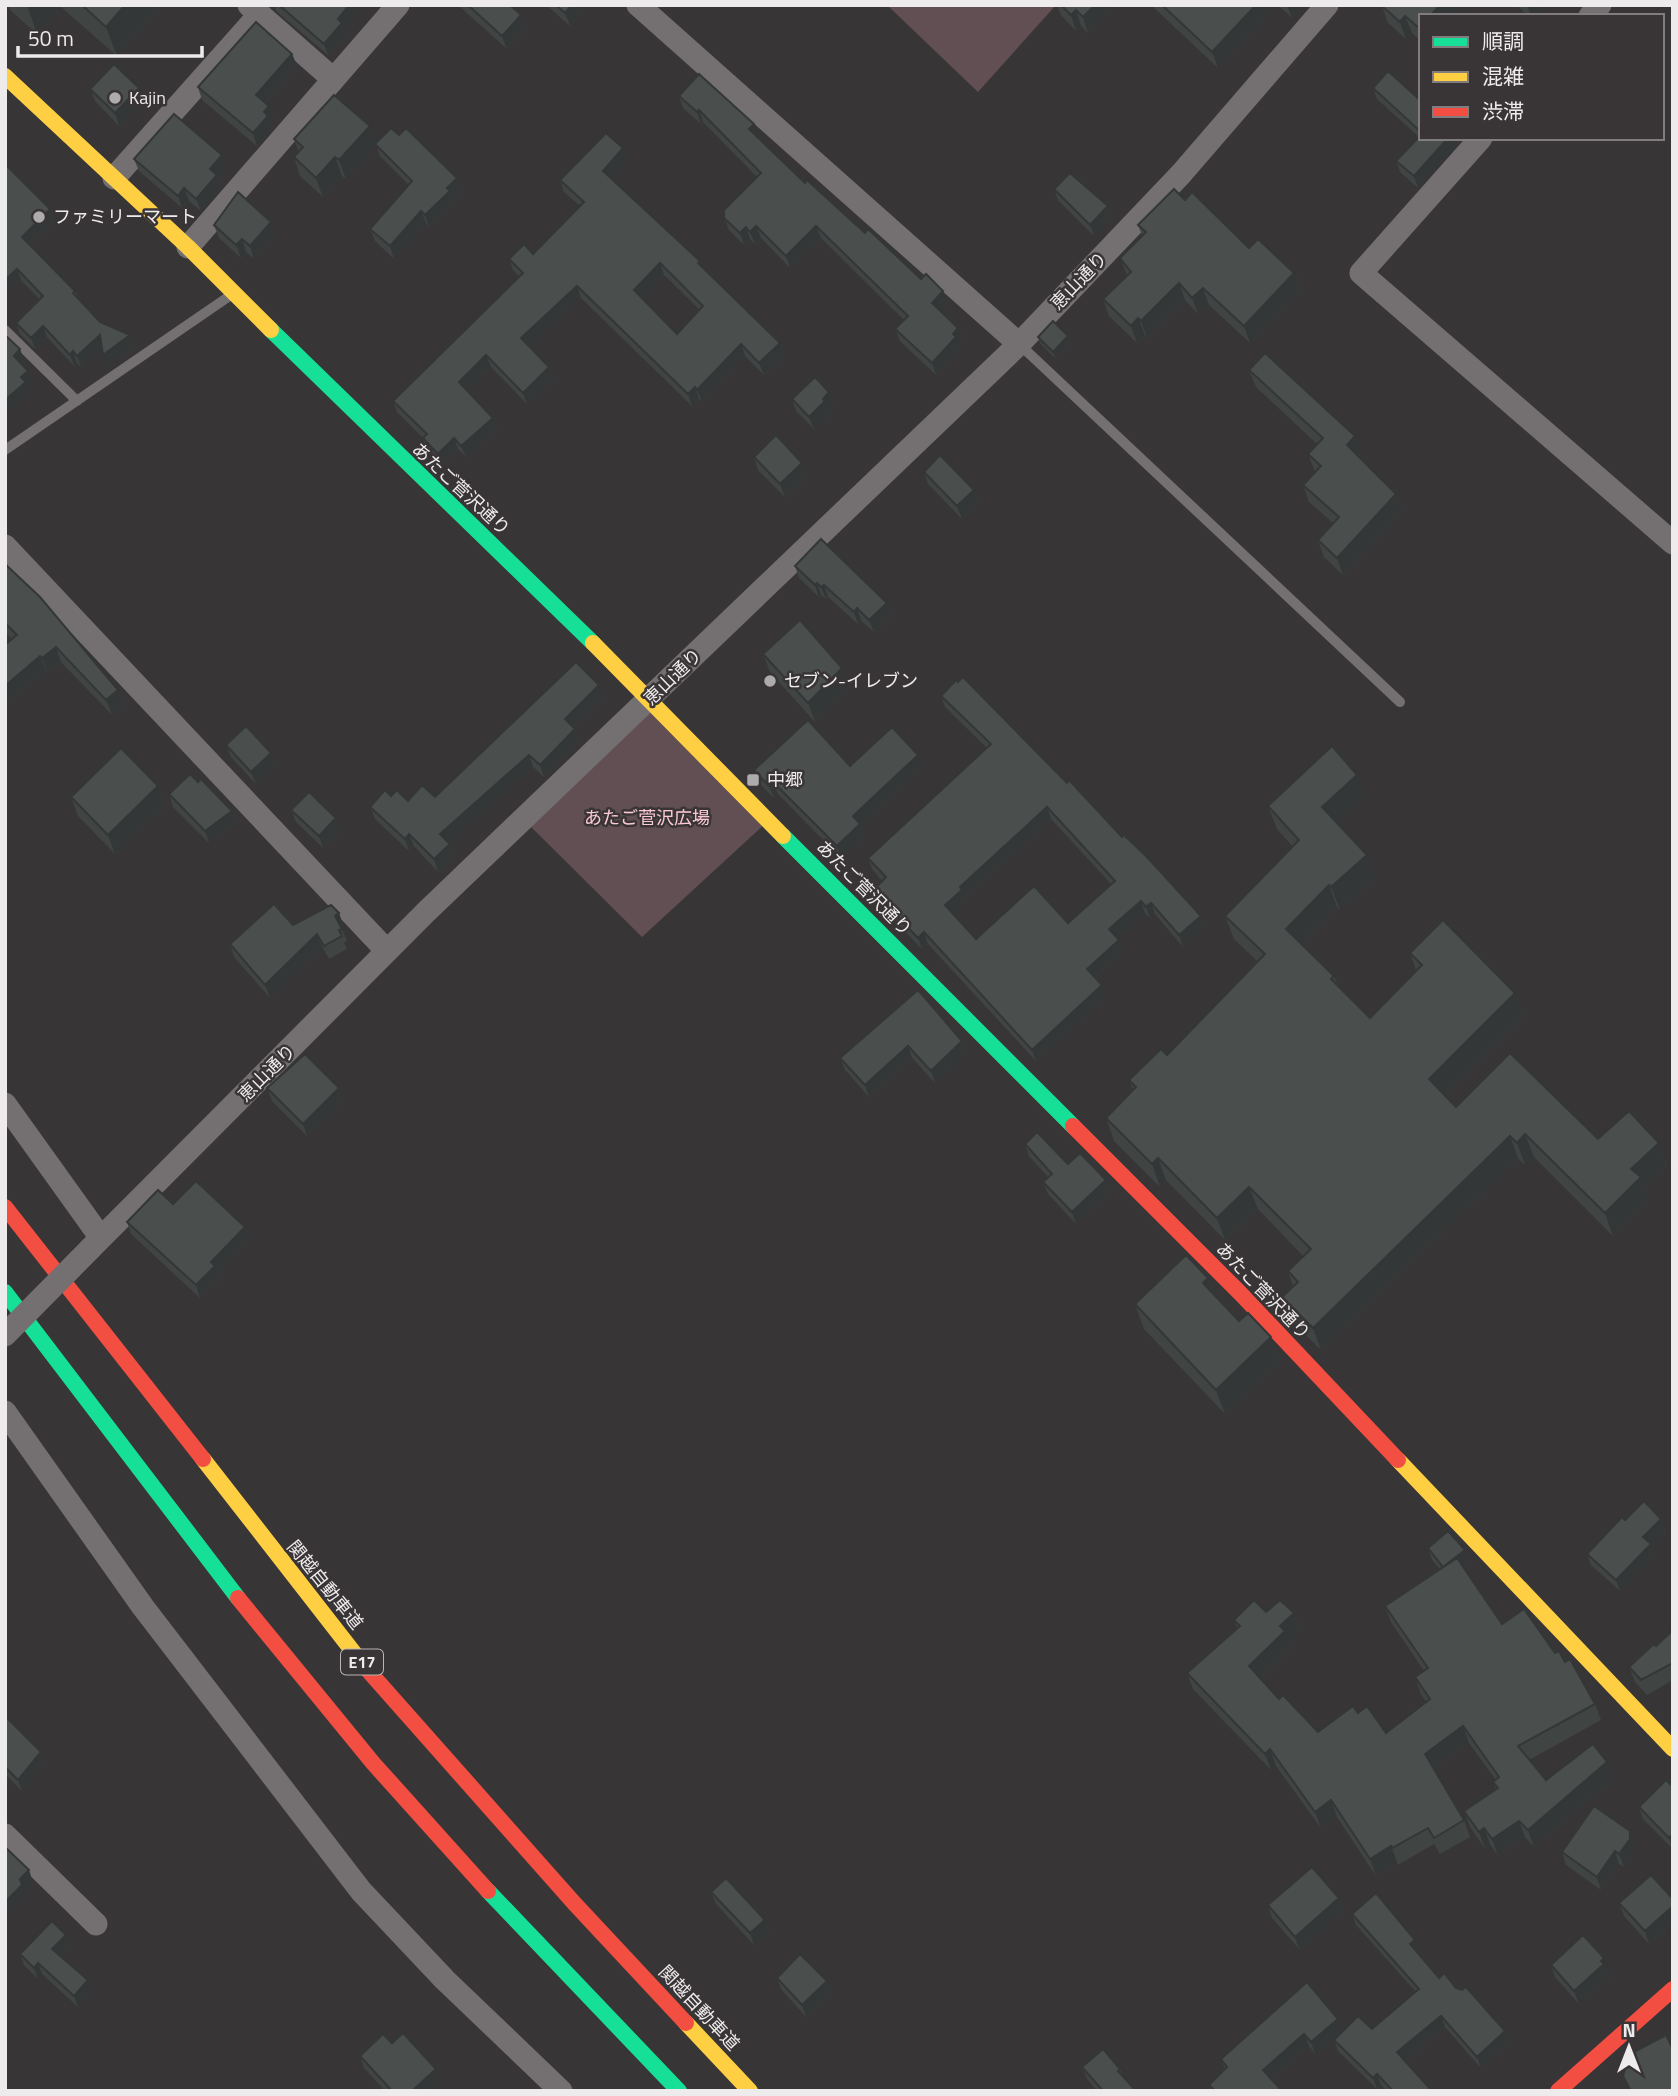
<svg xmlns="http://www.w3.org/2000/svg" width="1678" height="2096" viewBox="0 0 1678 2096" font-family="'Titillium Web','Noto Sans JP',sans-serif">
  <style>
    .green { fill: #614f53 }
    .lines { fill: none; stroke-linecap: round; stroke-linejoin: round }
    .lane { stroke: #747072; stroke-width: 10 }
    .street { stroke: #747072; stroke-width: 23 }
    .fast { stroke: #16e098; stroke-width: 16 }
    .slow { stroke: #ffcf43; stroke-width: 16 }
    .jam { stroke: #f24e42; stroke-width: 16 }
    .street-bridge { stroke: #747072; stroke-width: 23 }
    .wall { fill: #404443; fill-rule: evenodd }
    .shaded-wall { fill: #343737 }
    .building { fill: #4a4f4e; stroke: #343737; stroke-width: 2; fill-rule: evenodd }
    .poi-dot { fill: #aeabac; stroke: #393435; stroke-width: 2.5 }
    .labels { text-anchor: middle; stroke-width: 5; stroke-linejoin: round; paint-order: stroke }
    .shield { fill: #393435; stroke: #b8b4b5; stroke-width: 2 }
    .shield-label { font-size: 16px; font-weight: bold; fill: #eeebec }
    .poi-label { font-size: 18px; fill: #eeebec; stroke: #393435; text-anchor: start }
    .street-label { font-size: 18px; fill: #eeebec; stroke: #393435 }
    .park-label { font-size: 18px; fill: #fcc9d6; stroke: #393435 }
  </style>
  <rect width="100%" height="100%" fill="#383536"/>
  <path class="green" d="M 887,5 L 1056,5 L 978,92 Z
    M 650,698 L 768,821 L 642,937 L 524,820 Z"/>
  <g class="lines">
    <path class="lane" d="M 5,330 L 77,401
      M 1019,344 L 1400,702
      M 5,450 L 231,295"/>
    <path class="street" d="M 249,5 L 333,79
      M 638,5 L 1019,344
      M 1590,16 L 1600,5
      M 1481,138 L 1361,273 L 1673,543
      M 114,178 L 259,15
      M 188,247 L 398,5
      M 5,546 L 387,951
      M 5,1104 L 101,1238
      M 90,1249 L 426,912 L 1019,344 L 1181,174 L 1327,5
      M 5,1412 L 143,1607 L 361,1891 L 445,1980 L 561,2091
      M 5,1835 L 96,1924"/>
    <path class="fast" d="M 271,330 L 593,643
      M 783,836 L 1073,1126
      M 5,1292 L 238,1598
      M 488,1891 L 679,2091"/>
    <path class="slow" d="M 5,76 L 188,247 L 271,330
      M 593,643 L 783,836
      M 203,1459 L 365,1667
      M 1398,1460 L 1673,1749
      M 686,2023 L 750,2091"/>
    <path class="jam" d="M 1073,1126 L 1240,1293 L 1398,1460
      M 5,1207 L 203,1459
      M 238,1598 L 373,1763 L 488,1891
      M 365,1667 L 574,1903 L 686,2023
      M 1558,2091 L 1673,1989"/>
    <path class="street-bridge" d="M 5,1335 L 90,1249"/>
  </g>
  <path class="wall" d="M 8,5 L 162,5 L 117,56 L 61,7 L 37,34 L 10,10 Z
    M 275,5 L 279,5 L 344,28 L 347,34 L 328,55 L 276,11 Z
    M 510,5 L 526,28 L 506,48 L 459,6 Z
    M 546,5 L 586,5 L 570,26 Z
    M 1057,5 L 1117,5 L 1088,33 L 1081,26 L 1076,31 L 1061,15 Z
    M 1151,5 L 1277,5 L 1218,68 Z
    M 1278,5 L 1303,5 L 1292,18 Z
    M 1461,5 L 1452,16 L 1421,16 L 1421,41 L 1412,33 L 1406,39 L 1388,23 L 1382,6 Z
    M 1517,5 L 1546,5 L 1536,16 L 1528,16 Z
    M 292,54 L 297,66 L 265,103 L 269,106 L 273,118 L 270,122 L 273,128 L 257,146 L 202,100 L 198,87 Z
    M 1373,88 L 1421,101 L 1421,138 L 1456,138 L 1458,143 L 1418,188 L 1400,172 L 1396,161 L 1419,137 L 1377,99 Z
    M 90,89 L 143,101 L 119,126 L 95,101 Z
    M 679,96 L 758,136 L 757,137 L 805,183 L 921,279 L 943,291 L 948,303 L 940,311 L 958,328 L 962,340 L 959,344 L 960,349 L 936,375 L 900,341 L 895,329 L 904,320 L 821,238 L 790,268 L 761,238 L 755,244 L 750,239 L 744,245 L 729,230 L 724,218 L 757,177 L 703,122 L 701,124 L 683,108 Z
    M 399,135 L 457,178 L 461,191 L 453,199 L 455,203 L 429,227 L 426,223 L 394,259 L 375,241 L 370,229 L 409,185 L 380,156 L 376,145 L 346,179 L 342,176 L 323,197 L 300,176 L 294,157 L 299,152 L 294,139 L 376,143 Z
    M 134,159 L 227,168 L 218,178 L 221,187 L 201,211 L 189,201 L 182,208 L 139,171 Z
    M 627,160 L 611,178 L 780,343 L 784,355 L 764,375 L 745,356 L 702,401 L 699,399 L 692,406 L 581,298 L 529,346 L 549,367 L 553,379 L 527,404 L 491,367 L 467,390 L 493,418 L 497,430 L 466,457 L 458,449 L 442,465 L 427,450 L 423,438 L 397,412 L 393,401 L 520,277 L 513,270 L 509,259 L 533,254 L 580,206 L 564,192 L 560,180 ZM 664,275 L 700,310 L 677,334 L 642,298 Z
    M 5,164 L 50,209 L 54,220 L 30,244 L 75,291 L 79,299 L 100,322 L 130,335 L 134,346 L 107,366 L 102,347 L 81,367 L 77,363 L 74,366 L 47,337 L 35,349 L 20,334 L 16,323 L 39,299 L 21,280 L 5,295 Z
    M 1054,189 L 1108,206 L 1112,217 L 1094,236 L 1058,200 Z
    M 1185,200 L 1249,248 L 1294,273 L 1301,290 L 1250,343 L 1209,305 L 1198,314 L 1185,300 L 1147,338 L 1145,335 L 1137,343 L 1109,316 L 1103,299 L 1127,275 L 1120,258 L 1142,235 L 1138,225 Z
    M 214,225 L 276,234 L 254,259 L 246,252 L 241,258 L 219,238 Z
    M 1068,336 L 1070,343 L 1055,358 L 1040,343 L 1038,337 Z
    M 1249,370 L 1361,453 L 1359,456 L 1396,494 L 1403,511 L 1343,575 L 1324,557 L 1318,540 L 1333,523 L 1309,502 L 1303,485 L 1315,472 L 1308,454 L 1317,444 L 1256,387 Z
    M 829,392 L 834,405 L 829,410 L 830,414 L 814,429 L 796,411 L 792,399 Z
    M 754,457 L 807,475 L 785,497 L 758,470 Z
    M 924,472 L 974,490 L 979,502 L 962,519 L 928,484 Z
    M 5,560 L 9,568 L 118,690 L 123,704 L 112,715 L 61,662 L 48,673 L 46,670 L 5,705 L 5,645 L 12,639 L 5,632 Z
    M 795,566 L 887,603 L 891,615 L 874,632 L 861,621 L 858,624 L 828,597 L 826,599 L 821,595 L 819,597 L 799,578 Z
    M 763,654 L 842,668 L 849,687 L 815,722 L 770,672 Z
    M 941,696 L 1067,783 L 1201,916 L 1205,927 L 1183,947 L 1155,914 L 1150,918 L 1145,913 L 1117,937 L 1119,940 L 1124,952 L 1095,977 L 1106,997 L 1036,1061 L 928,944 L 922,949 L 877,903 L 873,891 L 882,881 L 872,869 L 868,858 L 987,748 L 945,707 ZM 1051,819 L 1111,884 L 1068,923 L 976,939 L 953,913 L 966,901 L 965,898 Z
    M 603,697 L 573,727 L 575,729 L 580,741 L 544,777 L 533,767 L 449,842 L 454,856 L 438,872 L 414,846 L 409,851 L 375,819 L 370,807 L 391,796 L 408,801 L 435,797 Z
    M 226,745 L 271,753 L 276,766 L 256,784 L 231,757 Z
    M 850,766 L 923,767 L 861,826 L 864,836 L 841,858 L 778,794 L 774,798 L 758,782 L 754,770 Z
    M 198,782 L 232,811 L 236,823 L 209,843 L 173,807 L 169,794 Z
    M 158,786 L 165,805 L 115,854 L 78,816 L 71,797 Z
    M 1365,797 L 1337,823 L 1375,878 L 1340,910 L 1337,907 L 1302,944 L 1334,976 L 1338,986 L 1370,1018 L 1416,970 L 1410,953 L 1515,993 L 1524,1015 L 1444,1095 L 1456,1107 L 1598,1139 L 1659,1143 L 1667,1165 L 1644,1187 L 1649,1200 L 1613,1236 L 1534,1157 L 1525,1165 L 1518,1158 L 1321,1350 L 1291,1320 L 1282,1297 L 1293,1286 L 1288,1271 L 1303,1256 L 1258,1209 L 1225,1240 L 1166,1180 L 1160,1187 L 1114,1141 L 1106,1118 L 1133,1090 L 1129,1080 L 1167,1055 L 1257,961 L 1234,939 L 1225,916 L 1293,847 L 1277,829 L 1268,806 Z
    M 291,810 L 341,830 L 323,848 L 296,822 Z
    M 339,913 L 343,925 L 341,927 L 347,941 L 344,943 L 347,949 L 329,959 L 322,947 L 270,998 L 234,957 L 230,944 Z
    M 918,990 L 962,1041 L 967,1053 L 935,1083 L 912,1058 L 869,1097 L 845,1070 L 840,1058 Z
    M 267,1088 L 339,1088 L 343,1101 L 307,1136 L 272,1101 Z
    M 1025,1144 L 1068,1164 L 1106,1180 L 1110,1192 L 1076,1224 L 1048,1194 L 1043,1182 L 1048,1177 L 1029,1156 Z
    M 127,1222 L 245,1227 L 249,1240 L 217,1273 L 220,1279 L 200,1298 L 131,1234 Z
    M 1208,1278 L 1214,1293 L 1239,1321 L 1271,1337 L 1280,1362 L 1225,1414 L 1144,1329 L 1135,1304 Z
    M 1661,1519 L 1665,1530 L 1651,1545 L 1655,1555 L 1620,1591 L 1591,1565 L 1587,1554 Z
    M 1428,1548 L 1465,1550 L 1470,1562 L 1463,1568 L 1502,1624 L 1555,1653 L 1565,1662 L 1595,1704 L 1601,1720 L 1529,1760 L 1546,1780 L 1613,1779 L 1534,1847 L 1525,1837 L 1498,1856 L 1490,1844 L 1485,1849 L 1470,1827 L 1464,1811 L 1496,1790 L 1493,1782 L 1496,1780 L 1469,1743 L 1434,1769 L 1464,1820 L 1470,1837 L 1440,1854 L 1434,1844 L 1398,1865 L 1397,1862 L 1376,1876 L 1337,1817 L 1321,1828 L 1276,1766 L 1271,1770 L 1193,1689 L 1187,1673 L 1237,1628 L 1234,1620 L 1266,1612 L 1294,1613 L 1300,1630 L 1288,1641 L 1291,1647 L 1260,1678 L 1279,1699 L 1318,1732 L 1358,1713 L 1386,1733 L 1426,1702 L 1421,1694 L 1415,1677 L 1424,1671 L 1391,1622 L 1385,1606 L 1440,1569 L 1432,1560 Z
    M 1673,1630 L 1673,1680 L 1647,1695 L 1635,1682 L 1629,1667 L 1656,1646 Z
    M 5,1716 L 41,1752 L 45,1763 L 22,1791 L 5,1774 Z
    M 1673,1785 L 1673,1849 L 1643,1819 L 1639,1807 Z
    M 1634,1844 L 1634,1852 L 1624,1867 L 1619,1864 L 1601,1890 L 1566,1865 L 1562,1852 Z
    M 711,1892 L 765,1920 L 769,1931 L 754,1945 L 716,1904 Z
    M 1339,1898 L 1344,1911 L 1299,1949 L 1272,1918 L 1268,1905 Z
    M 1673,1899 L 1673,1923 L 1649,1944 L 1624,1916 L 1619,1903 Z
    M 1352,1914 L 1419,1951 L 1417,1953 L 1439,1978 L 1456,1988 L 1505,2031 L 1509,2042 L 1481,2068 L 1445,2027 L 1405,2061 L 1432,2091 L 1387,2091 L 1381,2085 L 1377,2089 L 1338,2051 L 1334,2040 L 1372,2029 L 1416,1992 L 1356,1925 Z
    M 70,1946 L 60,1956 L 92,1991 L 78,2007 L 42,1974 L 38,1979 L 24,1965 L 20,1954 Z
    M 1551,1965 L 1609,1971 L 1607,1972 L 1609,1977 L 1579,2004 L 1555,1977 Z
    M 777,1978 L 827,1981 L 831,1993 L 806,2017 L 781,1989 Z
    M 1307,1982 L 1342,2031 L 1315,2054 L 1309,2046 L 1271,2079 L 1282,2091 L 1211,2091 L 1209,2085 L 1225,2069 L 1221,2059 Z
    M 392,2043 L 440,2081 L 429,2091 L 385,2091 L 364,2068 L 360,2056 Z
    M 1082,2067 L 1120,2069 L 1123,2077 L 1136,2091 L 1097,2091 L 1087,2079 Z"/>
  <path class="shaded-wall" d="M 27,5 L 61,5 L 61,7 L 37,34 Z
    M 125,5 L 162,5 L 117,56 L 106,27 Z
    M 349,5 L 362,5 L 344,28 L 347,34 L 328,55 L 324,44 L 338,19 Z
    M 572,5 L 586,5 L 570,26 L 565,13 Z
    M 1095,5 L 1117,5 L 1088,33 L 1083,17 Z
    M 1256,5 L 1277,5 L 1218,68 L 1212,52 Z
    M 1287,5 L 1303,5 L 1292,18 Z
    M 1440,5 L 1461,5 L 1452,16 L 1430,16 Z
    M 1527,5 L 1546,5 L 1536,16 L 1531,16 Z
    M 1076,10 L 1081,26 L 1076,31 L 1071,15 Z
    M 521,15 L 526,28 L 506,48 L 502,36 Z
    M 1405,16 L 1412,33 L 1406,39 L 1400,22 Z
    M 292,54 L 297,66 L 261,107 L 256,95 Z
    M 139,88 L 143,101 L 119,126 L 115,113 Z
    M 6,103 L 10,114 L 5,120 L 5,104 Z
    M 269,106 L 273,118 L 270,122 L 273,128 L 257,146 L 253,133 L 264,112 Z
    M 699,110 L 703,122 L 701,124 L 697,112 Z
    M 754,124 L 758,136 L 753,141 L 749,129 Z
    M 370,126 L 376,145 L 346,179 L 339,160 Z
    M 1448,138 L 1456,138 L 1458,143 L 1418,188 L 1414,176 Z
    M 623,148 L 627,160 L 607,183 L 603,171 Z
    M 222,155 L 227,168 L 218,178 L 221,187 L 201,211 L 196,199 L 210,169 Z
    M 335,157 L 342,176 L 323,197 L 316,178 Z
    M 457,178 L 461,191 L 453,199 L 455,203 L 429,227 L 425,215 L 447,188 Z
    M 184,188 L 189,201 L 182,208 L 178,196 Z
    M 1108,206 L 1112,217 L 1094,236 L 1090,225 Z
    M 50,209 L 54,220 L 26,248 L 22,237 Z
    M 421,211 L 426,223 L 394,259 L 390,246 Z
    M 271,222 L 276,234 L 254,259 L 250,246 Z
    M 756,226 L 761,238 L 755,244 L 750,232 Z
    M 816,226 L 821,238 L 790,268 L 786,256 Z
    M 746,227 L 750,239 L 744,245 L 740,233 Z
    M 242,239 L 246,252 L 241,258 L 236,245 Z
    M 660,263 L 664,275 L 638,302 L 634,290 Z
    M 17,269 L 21,280 L 5,295 L 5,280 Z
    M 1294,273 L 1301,290 L 1250,343 L 1244,326 Z
    M 1179,283 L 1185,300 L 1147,338 L 1141,321 Z
    M 577,286 L 581,298 L 525,350 L 521,338 Z
    M 1203,288 L 1209,305 L 1198,314 L 1192,298 Z
    M 943,291 L 948,303 L 936,315 L 932,303 Z
    M 1138,318 L 1145,335 L 1137,343 L 1131,326 Z
    M 43,326 L 47,337 L 35,349 L 31,338 Z
    M 958,328 L 962,340 L 959,344 L 960,349 L 936,375 L 932,363 Z
    M 100,335 L 104,346 L 81,367 L 77,356 Z
    M 130,335 L 134,346 L 107,366 L 103,355 Z
    M 1068,336 L 1070,343 L 1055,358 L 1053,352 Z
    M 780,343 L 784,355 L 764,375 L 759,363 Z
    M 741,344 L 745,356 L 702,401 L 697,390 Z
    M 20,349 L 24,360 L 18,366 L 14,356 Z
    M 73,351 L 77,363 L 74,366 L 70,355 Z
    M 486,355 L 491,367 L 464,394 L 459,382 Z
    M 549,367 L 553,379 L 527,404 L 523,393 Z
    M 28,371 L 32,382 L 27,386 L 30,393 L 5,415 L 5,400 L 21,377 Z
    M 695,387 L 699,399 L 692,406 L 688,394 Z
    M 829,392 L 834,405 L 829,410 L 830,414 L 814,429 L 809,417 L 823,399 Z
    M 493,418 L 497,430 L 466,457 L 461,446 Z
    M 1355,436 L 1361,453 L 1353,462 L 1347,445 Z
    M 454,438 L 458,449 L 442,465 L 438,454 Z
    M 802,463 L 807,475 L 785,497 L 780,484 Z
    M 974,490 L 979,502 L 962,519 L 957,506 Z
    M 1396,494 L 1403,511 L 1343,575 L 1337,558 Z
    M 817,583 L 821,595 L 819,597 L 815,585 Z
    M 824,585 L 828,597 L 826,599 L 821,587 Z
    M 887,603 L 891,615 L 874,632 L 869,620 Z
    M 857,608 L 861,621 L 858,624 L 854,612 Z
    M 56,647 L 61,662 L 48,673 L 42,658 Z
    M 40,656 L 46,670 L 5,705 L 5,686 Z
    M 842,668 L 849,687 L 815,722 L 808,703 Z
    M 599,685 L 603,697 L 569,731 L 565,719 Z
    M 118,690 L 123,704 L 112,715 L 106,700 Z
    M 575,729 L 580,741 L 544,777 L 540,765 Z
    M 271,753 L 276,766 L 256,784 L 251,772 Z
    M 529,755 L 533,767 L 445,846 L 440,834 Z
    M 918,755 L 923,767 L 861,826 L 864,836 L 841,858 L 837,846 L 853,816 Z
    M 1357,775 L 1365,797 L 1331,829 L 1322,807 Z
    M 773,782 L 778,794 L 774,798 L 769,786 Z
    M 158,786 L 165,805 L 115,854 L 108,835 Z
    M 1047,807 L 1051,819 L 965,898 L 966,901 L 949,917 L 945,905 L 960,887 Z
    M 232,811 L 236,823 L 209,843 L 205,831 Z
    M 336,818 L 341,830 L 323,848 L 319,836 Z
    M 409,834 L 414,846 L 409,851 L 405,839 Z
    M 450,844 L 454,856 L 438,872 L 434,859 Z
    M 1367,855 L 1375,878 L 1340,910 L 1331,887 Z
    M 1329,885 L 1337,907 L 1294,952 L 1286,929 Z
    M 1141,901 L 1145,913 L 1114,940 L 1109,929 Z
    M 1151,903 L 1155,914 L 1150,918 L 1146,907 Z
    M 339,913 L 343,925 L 340,929 L 335,916 Z
    M 1201,916 L 1205,927 L 1183,947 L 1179,935 Z
    M 924,932 L 928,944 L 922,949 L 918,938 Z
    M 317,934 L 322,947 L 270,998 L 265,985 Z
    M 1119,940 L 1124,952 L 1091,980 L 1087,969 Z
    M 1102,985 L 1106,997 L 1036,1061 L 1032,1050 Z
    M 1515,993 L 1524,1015 L 1437,1102 L 1429,1079 Z
    M 962,1041 L 967,1053 L 935,1083 L 931,1071 Z
    M 908,1046 L 912,1058 L 869,1097 L 865,1085 Z
    M 339,1088 L 343,1101 L 307,1136 L 303,1124 Z
    M 1525,1134 L 1534,1157 L 1525,1165 L 1517,1143 Z
    M 1510,1136 L 1518,1158 L 1321,1350 L 1313,1328 Z
    M 1659,1143 L 1667,1165 L 1644,1187 L 1649,1200 L 1613,1236 L 1605,1213 L 1631,1169 Z
    M 1158,1158 L 1166,1180 L 1160,1187 L 1152,1164 Z
    M 1106,1180 L 1110,1192 L 1076,1224 L 1072,1212 Z
    M 1249,1187 L 1258,1209 L 1225,1240 L 1217,1218 Z
    M 245,1227 L 249,1240 L 217,1273 L 220,1279 L 200,1298 L 196,1285 L 211,1262 Z
    M 1208,1278 L 1217,1303 L 1203,1283 Z
    M 1271,1337 L 1280,1362 L 1225,1414 L 1216,1390 Z
    M 1661,1519 L 1665,1530 L 1651,1545 L 1655,1555 L 1620,1591 L 1616,1580 L 1643,1537 Z
    M 1465,1550 L 1470,1562 L 1448,1580 L 1444,1567 Z
    M 1294,1613 L 1300,1630 L 1288,1641 L 1291,1647 L 1255,1683 L 1249,1666 L 1280,1626 Z
    M 1463,1726 L 1469,1743 L 1431,1771 L 1425,1754 Z
    M 1270,1749 L 1276,1766 L 1271,1770 L 1265,1754 Z
    M 41,1752 L 45,1763 L 22,1791 L 18,1780 Z
    M 1607,1762 L 1613,1779 L 1534,1847 L 1528,1830 Z
    M 1331,1800 L 1337,1817 L 1321,1828 L 1315,1812 Z
    M 1519,1821 L 1525,1837 L 1498,1856 L 1492,1839 Z
    M 1484,1828 L 1490,1844 L 1485,1849 L 1479,1832 Z
    M 1630,1831 L 1634,1844 L 1634,1852 L 1624,1867 L 1619,1854 Z
    M 1673,1834 L 1673,1848 L 1669,1838 Z
    M 1391,1846 L 1397,1862 L 1376,1876 L 1370,1859 Z
    M 1615,1851 L 1619,1864 L 1601,1890 L 1597,1877 Z
    M 29,1870 L 33,1882 L 24,1891 L 26,1897 L 6,1918 L 5,1902 L 20,1879 Z
    M 1339,1898 L 1344,1911 L 1299,1949 L 1295,1937 Z
    M 1673,1906 L 1673,1923 L 1649,1944 L 1645,1931 Z
    M 765,1920 L 769,1931 L 754,1945 L 750,1933 Z
    M 66,1935 L 70,1946 L 56,1960 L 52,1949 Z
    M 1415,1940 L 1419,1951 L 1414,1955 L 1410,1944 Z
    M 1604,1958 L 1609,1971 L 1607,1972 L 1609,1977 L 1579,2004 L 1574,1991 Z
    M 38,1963 L 42,1974 L 38,1979 L 34,1968 Z
    M 88,1980 L 92,1991 L 78,2007 L 74,1996 Z
    M 827,1981 L 831,1993 L 806,2017 L 802,2005 Z
    M 1441,2016 L 1445,2027 L 1401,2064 L 1397,2052 Z
    M 1338,2019 L 1342,2031 L 1315,2054 L 1311,2042 Z
    M 1505,2031 L 1509,2042 L 1481,2068 L 1477,2057 Z
    M 1304,2034 L 1309,2046 L 1267,2082 L 1263,2070 Z
    M 436,2069 L 440,2081 L 429,2091 L 412,2091 Z
    M 1377,2074 L 1381,2085 L 1377,2089 L 1373,2078 Z"/>
  <path class="building" d="M 82,5 L 125,5 L 106,27 Z
    M 279,5 L 349,5 L 338,19 L 342,23 L 324,44 Z
    M 468,5 L 510,5 L 521,15 L 502,36 Z
    M 556,5 L 572,5 L 565,13 Z
    M 1061,5 L 1095,5 L 1083,17 L 1076,10 L 1071,15 Z
    M 1162,5 L 1256,5 L 1212,52 Z
    M 1440,5 L 1430,16 L 1421,16 L 1421,26 L 1419,28 L 1405,16 L 1400,22 L 1382,6 Z
    M 256,22 L 292,54 L 256,95 L 269,106 L 264,112 L 268,116 L 253,133 L 198,87 Z
    M 114,64 L 139,88 L 115,113 L 90,89 Z
    M 1388,71 L 1421,101 L 1421,132 L 1373,88 Z
    M 699,74 L 754,124 L 749,129 L 805,183 L 807,180 L 865,233 L 868,229 L 921,279 L 926,274 L 943,291 L 932,303 L 958,328 L 953,334 L 956,337 L 932,363 L 895,329 L 908,316 L 816,226 L 786,256 L 756,226 L 750,232 L 746,227 L 740,233 L 724,218 L 724,210 L 761,173 L 699,110 L 697,112 L 679,96 Z
    M 334,95 L 370,126 L 339,160 L 335,157 L 316,178 L 294,157 L 303,147 L 294,139 Z
    M 174,114 L 222,155 L 210,169 L 217,175 L 196,199 L 184,188 L 178,196 L 134,159 Z
    M 391,128 L 399,135 L 406,128 L 457,178 L 447,188 L 450,191 L 425,215 L 421,211 L 390,246 L 370,229 L 412,181 L 375,144 Z
    M 606,133 L 623,148 L 603,171 L 700,261 L 698,263 L 780,343 L 759,363 L 741,344 L 697,390 L 695,387 L 688,394 L 577,286 L 521,338 L 549,367 L 523,393 L 486,355 L 459,382 L 493,418 L 461,446 L 454,438 L 438,454 L 423,438 L 427,434 L 393,401 L 523,273 L 509,259 L 524,244 L 533,254 L 584,202 L 560,180 ZM 660,263 L 703,306 L 677,334 L 634,290 Z
    M 1421,135 L 1421,138 L 1448,138 L 1414,176 L 1396,161 Z
    M 5,164 L 50,209 L 22,237 L 75,291 L 73,293 L 100,322 L 130,335 L 103,355 L 100,335 L 77,356 L 73,351 L 70,355 L 43,326 L 31,338 L 16,323 L 43,296 L 17,269 L 5,280 Z
    M 1070,173 L 1108,206 L 1090,225 L 1054,189 Z
    M 1174,189 L 1185,200 L 1192,192 L 1249,248 L 1258,239 L 1294,273 L 1244,326 L 1203,288 L 1192,298 L 1179,283 L 1141,321 L 1138,318 L 1131,326 L 1103,299 L 1131,272 L 1120,258 L 1146,232 L 1138,225 Z
    M 238,192 L 271,222 L 250,246 L 242,239 L 236,245 L 214,225 Z
    M 1053,321 L 1068,336 L 1053,352 L 1038,337 Z
    M 5,335 L 20,349 L 14,356 L 28,371 L 21,377 L 26,382 L 5,400 Z
    M 1265,353 L 1355,436 L 1347,445 L 1396,494 L 1337,558 L 1318,540 L 1339,517 L 1303,485 L 1321,466 L 1308,454 L 1323,438 L 1249,370 Z
    M 815,377 L 829,392 L 823,399 L 825,401 L 809,417 L 792,399 Z
    M 776,435 L 802,463 L 780,484 L 754,457 Z
    M 940,455 L 974,490 L 957,506 L 924,472 Z
    M 821,539 L 887,603 L 869,620 L 857,608 L 854,612 L 824,585 L 821,587 L 817,583 L 815,585 L 795,566 Z
    M 5,564 L 40,597 L 118,690 L 106,700 L 56,647 L 42,658 L 40,656 L 5,686 L 5,645 L 17,635 L 5,623 Z
    M 800,620 L 842,668 L 808,703 L 763,654 Z
    M 576,662 L 599,685 L 565,719 L 575,729 L 540,765 L 529,755 L 440,834 L 450,844 L 434,859 L 409,834 L 405,839 L 370,807 L 385,790 L 391,796 L 397,790 L 408,801 L 422,785 L 435,797 Z
    M 963,677 L 1067,783 L 1069,780 L 1122,837 L 1124,835 L 1146,856 L 1201,916 L 1179,935 L 1151,903 L 1146,907 L 1141,901 L 1109,929 L 1119,940 L 1087,969 L 1102,985 L 1032,1050 L 924,932 L 918,938 L 873,891 L 886,877 L 868,858 L 991,744 L 941,696 L 956,680 L 958,682 ZM 1047,807 L 1115,881 L 1068,923 L 1034,886 L 976,939 L 945,905 L 962,890 L 960,887 Z
    M 808,720 L 850,766 L 892,727 L 918,755 L 853,816 L 860,824 L 837,846 L 773,782 L 769,786 L 754,770 Z
    M 246,726 L 271,753 L 251,772 L 226,745 Z
    M 1332,746 L 1357,775 L 1322,807 L 1367,855 L 1331,887 L 1329,885 L 1286,929 L 1334,976 L 1331,979 L 1370,1018 L 1422,965 L 1410,953 L 1443,920 L 1515,993 L 1429,1079 L 1456,1107 L 1510,1053 L 1598,1139 L 1629,1111 L 1659,1143 L 1631,1169 L 1641,1177 L 1605,1213 L 1525,1134 L 1517,1143 L 1510,1136 L 1313,1328 L 1282,1297 L 1298,1282 L 1288,1271 L 1311,1249 L 1249,1187 L 1217,1218 L 1158,1158 L 1152,1164 L 1106,1118 L 1136,1087 L 1129,1080 L 1161,1049 L 1167,1055 L 1265,954 L 1225,916 L 1299,840 L 1268,806 Z
    M 121,748 L 158,786 L 108,835 L 71,797 Z
    M 190,774 L 198,782 L 201,779 L 232,811 L 205,831 L 169,794 Z
    M 309,792 L 336,818 L 319,836 L 291,810 Z
    M 274,904 L 293,925 L 331,905 L 339,913 L 335,916 L 342,929 L 339,930 L 342,936 L 324,946 L 317,934 L 265,985 L 230,944 Z
    M 918,990 L 962,1041 L 931,1071 L 908,1046 L 865,1085 L 840,1058 Z
    M 305,1054 L 339,1088 L 303,1124 L 267,1088 Z
    M 1037,1132 L 1068,1164 L 1080,1153 L 1106,1180 L 1072,1212 L 1043,1182 L 1052,1174 L 1025,1144 Z
    M 196,1181 L 245,1227 L 211,1262 L 215,1266 L 196,1285 L 127,1222 L 158,1190 L 173,1204 Z
    M 1186,1255 L 1208,1278 L 1203,1283 L 1239,1321 L 1248,1313 L 1271,1337 L 1216,1390 L 1135,1304 Z
    M 1644,1501 L 1661,1519 L 1643,1537 L 1651,1544 L 1616,1580 L 1587,1554 L 1622,1517 L 1625,1520 Z
    M 1448,1531 L 1465,1550 L 1443,1567 L 1428,1548 Z
    M 1457,1558 L 1502,1624 L 1524,1609 L 1555,1653 L 1559,1651 L 1565,1662 L 1570,1659 L 1595,1704 L 1518,1746 L 1546,1780 L 1593,1744 L 1607,1762 L 1528,1830 L 1519,1821 L 1492,1839 L 1484,1828 L 1479,1832 L 1464,1811 L 1498,1788 L 1493,1782 L 1499,1777 L 1463,1726 L 1425,1754 L 1464,1820 L 1434,1838 L 1428,1828 L 1392,1848 L 1391,1846 L 1370,1859 L 1331,1800 L 1315,1812 L 1270,1749 L 1265,1754 L 1187,1673 L 1240,1626 L 1234,1620 L 1254,1600 L 1266,1612 L 1280,1600 L 1294,1613 L 1280,1626 L 1285,1631 L 1249,1666 L 1279,1699 L 1283,1695 L 1318,1732 L 1353,1706 L 1358,1713 L 1367,1706 L 1386,1733 L 1430,1699 L 1415,1677 L 1428,1668 L 1385,1606 Z
    M 1673,1630 L 1673,1663 L 1641,1680 L 1629,1667 L 1654,1644 L 1656,1646 Z
    M 5,1716 L 41,1752 L 18,1780 L 5,1767 Z
    M 1666,1780 L 1672,1786 L 1673,1785 L 1673,1834 L 1669,1838 L 1639,1807 Z
    M 1594,1806 L 1630,1831 L 1630,1839 L 1619,1854 L 1615,1851 L 1597,1877 L 1562,1852 Z
    M 5,1847 L 29,1870 L 20,1879 L 22,1885 L 5,1902 Z
    M 1312,1867 L 1339,1898 L 1295,1937 L 1268,1905 Z
    M 1651,1875 L 1673,1899 L 1673,1906 L 1645,1931 L 1619,1903 Z
    M 726,1878 L 765,1920 L 750,1933 L 711,1892 Z
    M 1376,1893 L 1415,1940 L 1410,1944 L 1439,1978 L 1444,1973 L 1456,1988 L 1462,1990 L 1466,1987 L 1505,2031 L 1477,2057 L 1441,2016 L 1397,2052 L 1432,2091 L 1393,2091 L 1377,2074 L 1373,2078 L 1334,2040 L 1358,2016 L 1372,2029 L 1419,1989 L 1352,1914 Z
    M 52,1921 L 66,1935 L 52,1949 L 88,1980 L 74,1996 L 38,1963 L 34,1968 L 20,1954 Z
    M 1583,1935 L 1604,1958 L 1601,1961 L 1604,1964 L 1574,1991 L 1551,1965 Z
    M 800,1954 L 827,1981 L 802,2005 L 777,1978 Z
    M 1307,1982 L 1338,2019 L 1311,2042 L 1304,2034 L 1263,2070 L 1282,2091 L 1215,2091 L 1209,2085 L 1227,2067 L 1221,2059 Z
    M 403,2033 L 436,2069 L 412,2091 L 392,2091 L 360,2056 L 383,2034 L 392,2043 Z
    M 1666,2035 L 1673,2049 L 1673,2091 L 1631,2091 L 1623,2076 L 1630,2054 Z
    M 1103,2049 L 1120,2069 L 1118,2071 L 1136,2091 L 1103,2091 L 1082,2067 Z"/>
  <g class="poi-dot">
    <circle cx="115" cy="98" r="7"/>
    <circle cx="39" cy="217" r="7"/>
    <circle cx="770" cy="681" r="7"/>
    <rect x="746" y="773" width="14" height="14" rx="3.5"/>
  </g>
  <g class="labels">
    <rect class="shield" x="341" y="1649.5" width="42" height="25" rx="5"/>
    <g class="shield-label">
      <text x="362" y="1668">E17</text>
    </g>
    <g class="poi-label">
      <text x="129" y="104">Kajin</text>
      <text x="53" y="223">ファミリーマート</text>
      <text x="784" y="687">セブン-イレブン</text>
      <text x="767" y="786">中郷</text>
    </g>
    <g class="street-label">
      <text transform="translate(1079 281) rotate(-46)" y="6">恵山通り</text>
      <text transform="translate(461 489) rotate(43)" y="6">あたご菅沢通り</text>
      <text transform="translate(673 677) rotate(-44)" y="6">恵山通り</text>
      <text transform="translate(864 888) rotate(45)" y="6">あたご菅沢通り</text>
      <text transform="translate(267 1073) rotate(-45)" y="6">恵山通り</text>
      <text transform="translate(1263 1291) rotate(46)" y="6">あたご菅沢通り</text>
      <text transform="translate(325 1585) rotate(51)" y="6">関越自動車道</text>
      <text transform="translate(699 2008) rotate(47)" y="6">関越自動車道</text>
    </g>
    <g class="park-label">
      <text x="647" y="824">あたご菅沢広場</text>
    </g>
  </g>
  <rect width="1678" height="2096" fill="none" stroke="#eeebec" stroke-width="14"/>
  <rect x="1419" y="14" width="245" height="126" fill="#393435" stroke="#817d7e" stroke-width="2"/>
  <rect x="1433" y="37" width="35" height="10" fill="#16e098" stroke="#817d7e" stroke-width="2"/>
  <text x="1482" y="49" font-size="21" fill="#eeebec">順調</text>
  <rect x="1433" y="72" width="35" height="10" fill="#ffcf43" stroke="#817d7e" stroke-width="2"/>
  <text x="1482" y="84" font-size="21" fill="#eeebec">混雑</text>
  <rect x="1433" y="107" width="35" height="10" fill="#f24e42" stroke="#817d7e" stroke-width="2"/>
  <text x="1482" y="119" font-size="21" fill="#eeebec">渋滞</text>
  <g transform="translate(1629 2047)" stroke="#393435" stroke-width="5" paint-order="stroke">
  <path d="M0-5L12 26L0 18L-12 26Z" fill="#eeebec"/>
  <text y="-10" font-size="19" font-weight="bold" text-anchor="middle" fill="#eeebec">N</text>
  </g>
  <path d="M18 46v10h184v-10" fill="none" stroke="#eeebec" stroke-width="3.5"/>
  <text x="28" y="46" font-size="21" fill="#eeebec" stroke="#393435" stroke-width="5" paint-order="stroke">50 m</text>
</svg>
